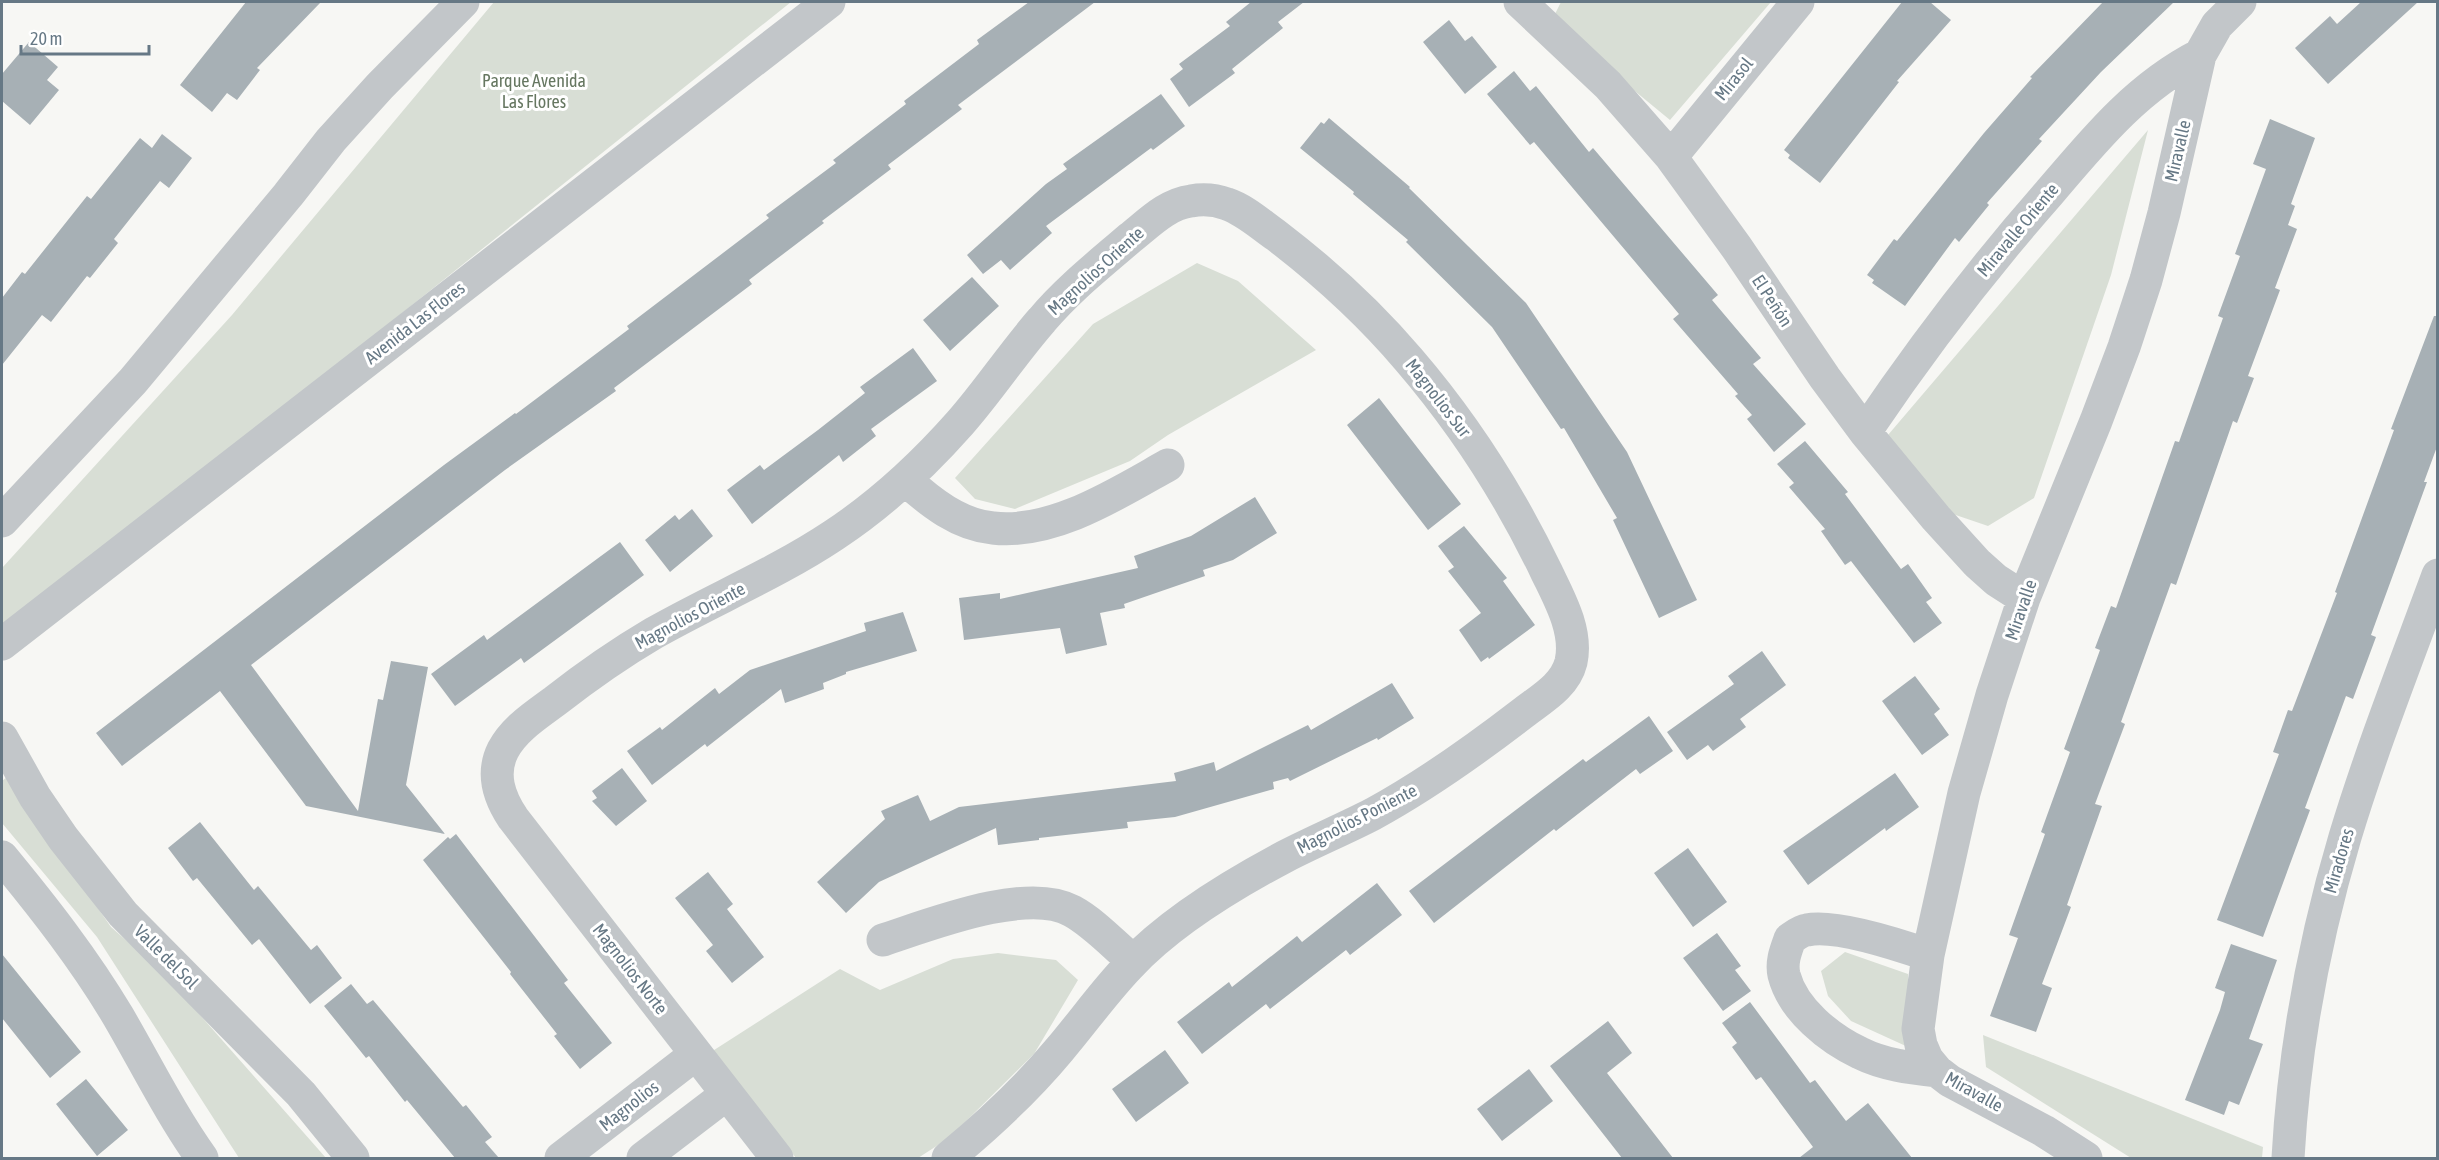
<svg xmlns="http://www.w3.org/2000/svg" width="2439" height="1160" viewBox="0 0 2439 1160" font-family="'Asap Condensed',sans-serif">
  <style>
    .green { fill: #d8ded5 }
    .building { fill: #a7b0b5 }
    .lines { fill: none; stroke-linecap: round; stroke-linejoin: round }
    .minor { stroke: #c2c6c9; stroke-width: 33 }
    .labels { text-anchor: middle; stroke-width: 6; stroke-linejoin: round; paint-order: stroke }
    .street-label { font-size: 18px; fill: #667885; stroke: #fff }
    .park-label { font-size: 18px; fill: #667761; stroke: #fff }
  </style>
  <rect width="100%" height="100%" fill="#f7f7f4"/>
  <path class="green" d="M 494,2 L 791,2 L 2,633 L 2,568 L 232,315 Z
    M 1561,2 L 1771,2 L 1670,120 L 1551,22 Z
    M 2148,130 L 2111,275 L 2034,498 L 1988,526 L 1944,511 L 1888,435 Z
    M 1197,263 L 1238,281 L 1316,350 L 1168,435 L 1130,461 L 1015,509 L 975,499 L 955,478 L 1093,324 Z
    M 7,777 L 111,927 L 163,973 L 326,1158 L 239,1158 L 97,937 L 2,823 L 2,781 Z
    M 1845,952 L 1908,974 L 1908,1047 L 1851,1021 L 1828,996 L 1821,971 Z
    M 998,953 L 1056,960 L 1078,980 L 1034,1054 L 949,1138 L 918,1158 L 796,1158 L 711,1052 L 840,969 L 880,990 L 953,959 Z
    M 1983,1035 L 2263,1147 L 2262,1158 L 2131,1158 L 1986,1067 Z"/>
  <path class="building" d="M 246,2 L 321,2 L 257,68 L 260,70 L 237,100 L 227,93 L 212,112 L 180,85 Z
    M 1029,2 L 1095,2 L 958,105 L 962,109 L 888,165 L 891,169 L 822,221 L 824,223 L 749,280 L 752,284 L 614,388 L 616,391 L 505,470 L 251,665 L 358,811 L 378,699 L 383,700 L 391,661 L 428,667 L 406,785 L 445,834 L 306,806 L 220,691 L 122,766 L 96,733 L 444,465 L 515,413 L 516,414 L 629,329 L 627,326 L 769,218 L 766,215 L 836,163 L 833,160 L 906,104 L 904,101 L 979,44 L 977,40 Z
    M 1251,2 L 1304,2 L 1278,22 L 1283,28 L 1232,69 L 1235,73 L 1189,107 L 1170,79 L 1183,69 L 1179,64 L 1230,26 L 1226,22 Z
    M 1902,2 L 1930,2 L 1951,20 L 1897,81 L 1899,82 L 1820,183 L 1788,158 L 1790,155 L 1784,150 Z
    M 2103,2 L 2174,2 L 2101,72 L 2039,139 L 2042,141 L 1987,203 L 1989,205 L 1959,242 L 1955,238 L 1905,306 L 1872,283 L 1874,280 L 1867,275 L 1894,239 L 1897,241 L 1984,133 L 2032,78 L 2030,77 Z
    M 2361,2 L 2418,2 L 2328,84 L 2295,48 L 2330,16 L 2337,24 Z
    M 1449,20 L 1465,41 L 1472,36 L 1497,67 L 1465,94 L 1423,42 Z
    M 29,42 L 58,67 L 47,80 L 59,90 L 30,125 L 2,101 L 2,74 Z
    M 1514,71 L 1530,91 L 1536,86 L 1589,152 L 1593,148 L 1718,295 L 1712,300 L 1761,358 L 1753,364 L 1806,424 L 1774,452 L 1747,419 L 1752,415 L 1735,396 L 1738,394 L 1673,319 L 1679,314 L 1534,142 L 1530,145 L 1487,94 Z
    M 1161,94 L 1185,126 L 1153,150 L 1151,148 L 1046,226 L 1052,233 L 1010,270 L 1001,260 L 983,274 L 967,255 L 1046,184 L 1067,169 L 1063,164 Z
    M 1329,118 L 1410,187 L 1409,188 L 1526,303 L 1627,452 L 1697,600 L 1659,618 L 1613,520 L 1617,518 L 1564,428 L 1561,429 L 1492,327 L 1406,242 L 1408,240 L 1353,194 L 1354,192 L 1300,148 L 1321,122 L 1324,124 Z
    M 2270,119 L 2315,138 L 2291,204 L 2295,206 L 2288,225 L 2297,229 L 2275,288 L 2280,290 L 2248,376 L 2254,378 L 2237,423 L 2233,421 L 2176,585 L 2171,583 L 2121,722 L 2125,724 L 2095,804 L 2102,806 L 2067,905 L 2071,907 L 2042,984 L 2052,988 L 2036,1032 L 1990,1016 L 2018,938 L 2009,935 L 2045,834 L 2041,832 L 2070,752 L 2064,749 L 2100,650 L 2095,648 L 2111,606 L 2116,608 L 2175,441 L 2179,442 L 2223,318 L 2218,316 L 2240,256 L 2235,254 L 2266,169 L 2253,164 Z
    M 162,134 L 192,158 L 169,188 L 160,181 L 114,239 L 118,243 L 90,278 L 87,276 L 51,322 L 42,315 L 2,365 L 2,298 L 22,272 L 25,274 L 87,196 L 91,199 L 140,138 L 152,148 Z
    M 972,277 L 999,306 L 950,351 L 923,320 Z
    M 2434,316 L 2438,316 L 2438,444 L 2424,482 L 2427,482 L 2371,635 L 2376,637 L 2353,699 L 2346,696 L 2305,808 L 2310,810 L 2263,937 L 2217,920 L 2279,754 L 2273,752 L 2288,710 L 2292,711 L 2337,593 L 2335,592 L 2394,430 L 2391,429 Z
    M 913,348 L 937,381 L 871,429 L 876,436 L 843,462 L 839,455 L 752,524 L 727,490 L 760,465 L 764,470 L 818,430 L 865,393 L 860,387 Z
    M 1379,398 L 1461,504 L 1428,530 L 1347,425 Z
    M 1805,441 L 1848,492 L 1845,494 L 1901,569 L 1908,564 L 1932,598 L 1926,602 L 1942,623 L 1914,643 L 1851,561 L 1845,565 L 1821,531 L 1825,529 L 1789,487 L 1794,483 L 1777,464 Z
    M 1255,497 L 1277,533 L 1233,560 L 1203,570 L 1205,576 L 1124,604 L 1125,608 L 1100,613 L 1107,645 L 1066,654 L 1060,628 L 964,640 L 959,598 L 1000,593 L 1000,599 L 1138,568 L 1134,556 L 1191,536 Z
    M 692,509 L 713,536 L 670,572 L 645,540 L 675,515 L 679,520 Z
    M 1464,526 L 1507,578 L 1503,581 L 1535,625 L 1489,659 L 1488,657 L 1481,662 L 1459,630 L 1481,613 L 1448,571 L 1454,567 L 1438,546 Z
    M 620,542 L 644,575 L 524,663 L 521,658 L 455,706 L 431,674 L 484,635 L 487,640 Z
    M 903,612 L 917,651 L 846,672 L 846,674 L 823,683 L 824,689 L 785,703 L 781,689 L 707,747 L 705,744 L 652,785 L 627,751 L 660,727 L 662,730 L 715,688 L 719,694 L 750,670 L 866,631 L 864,623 Z
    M 1762,651 L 1786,685 L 1740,719 L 1746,727 L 1713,751 L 1708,745 L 1687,760 L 1667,732 L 1734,684 L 1728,676 Z
    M 1915,676 L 1940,709 L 1934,714 L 1949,735 L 1922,755 L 1882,701 Z
    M 1392,683 L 1414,718 L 1378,740 L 1377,738 L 1290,781 L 1288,778 L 1273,782 L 1274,789 L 1175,817 L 1127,822 L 1128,828 L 1039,838 L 1039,840 L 998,845 L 996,828 L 879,882 L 846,913 L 817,882 L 885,819 L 881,811 L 918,795 L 930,821 L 959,807 L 1176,781 L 1174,773 L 1214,762 L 1216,771 L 1308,725 L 1311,730 Z
    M 1649,716 L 1673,751 L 1640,774 L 1636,769 L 1556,831 L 1554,829 L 1434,923 L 1409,891 L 1583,759 L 1586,762 Z
    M 622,768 L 647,801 L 616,826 L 592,801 L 597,798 L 592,791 Z
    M 1895,773 L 1919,807 L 1886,831 L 1885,828 L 1808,885 L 1783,851 Z
    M 200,822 L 254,890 L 258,886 L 311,950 L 317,945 L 342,978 L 310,1004 L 259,939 L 252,945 L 197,878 L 193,881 L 168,848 Z
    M 456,834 L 568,980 L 564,983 L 612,1043 L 580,1069 L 554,1036 L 557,1034 L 510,974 L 511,972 L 423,860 L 448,837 L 450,839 Z
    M 1688,848 L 1727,902 L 1693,927 L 1654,873 Z
    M 708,872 L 733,904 L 727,909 L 764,957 L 732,983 L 706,951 L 713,945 L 675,898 Z
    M 1377,883 L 1402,915 L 1350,955 L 1346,950 L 1270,1009 L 1266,1004 L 1202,1054 L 1177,1022 L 1229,982 L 1232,987 L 1297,936 L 1302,942 Z
    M 1717,933 L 1741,966 L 1735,970 L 1751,991 L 1723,1011 L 1683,958 Z
    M 2231,944 L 2277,960 L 2249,1039 L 2263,1044 L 2239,1105 L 2229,1101 L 2224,1115 L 2185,1100 L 2220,1010 L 2225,992 L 2215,988 Z
    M 2,954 L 81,1052 L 50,1078 L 2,1018 Z
    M 351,984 L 367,1004 L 373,1000 L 463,1107 L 466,1105 L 492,1137 L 485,1142 L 499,1158 L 455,1158 L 407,1100 L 405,1102 L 369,1056 L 366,1058 L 324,1006 Z
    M 1750,1002 L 1810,1083 L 1815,1080 L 1846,1121 L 1868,1103 L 1912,1158 L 1799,1158 L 1813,1147 L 1761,1077 L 1756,1080 L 1732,1047 L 1737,1043 L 1722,1023 Z
    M 1608,1021 L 1632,1053 L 1607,1073 L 1673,1158 L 1622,1158 L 1550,1066 Z
    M 1165,1050 L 1189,1083 L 1136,1122 L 1112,1089 Z
    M 1529,1069 L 1553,1101 L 1502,1141 L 1477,1109 Z
    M 86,1079 L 128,1130 L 97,1156 L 56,1104 Z"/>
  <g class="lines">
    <path class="minor" d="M 1520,2 L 1608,85 L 1671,157 L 1737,248 L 1825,378 L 1865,432 L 1936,518 L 1977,563 L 1996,580 L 2024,598
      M 1671,157 L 1798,2
      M 1865,432 C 1921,349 1983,268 2049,193 C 2094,140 2137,87 2200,55
      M 906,480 C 930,502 959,525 993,528 C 1053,535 1118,493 1168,465
      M 2,521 L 133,381 L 288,195 L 331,140 L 380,86 L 463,2
      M 2,644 L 829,2
      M 2,738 L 35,797 L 63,838 L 123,914 L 301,1094 L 353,1158
      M 2,857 C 44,908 84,959 118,1016 C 146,1064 170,1113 202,1158
      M 883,940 C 929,925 1027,886 1072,911 C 1094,923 1113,944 1133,961
      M 1928,955 C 1899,945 1836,924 1807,930 C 1800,931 1796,935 1790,939 C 1786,950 1781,962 1784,975 C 1793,1010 1830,1039 1860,1053 C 1884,1065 1911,1068 1937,1071
      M 561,1158 L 696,1054
      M 643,1158 L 727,1094
      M 777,1158 L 513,818 C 499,797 491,774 503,750 C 514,729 536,715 555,701 C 587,676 620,653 654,633 C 714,599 777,573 834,535 C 881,504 922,466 960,423 C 989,390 1013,353 1042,320 C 1068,289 1100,264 1130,238 C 1149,223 1167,204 1191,201 C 1202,199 1216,200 1227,204 C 1245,210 1261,225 1277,236 C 1324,272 1370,314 1409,360 C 1464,424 1509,494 1546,571 C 1559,598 1578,631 1571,662 C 1565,686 1541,699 1523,713 C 1475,750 1426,785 1373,814 C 1344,829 1315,841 1286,856 C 1235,883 1169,923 1129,966 C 1104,992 1083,1022 1060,1049 C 1026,1090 988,1125 948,1158
      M 2086,1158 L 2044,1131 L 1950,1081 L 1937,1071 L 1927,1059 L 1921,1045 L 1918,1029 L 1928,955 L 1964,793 L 1992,695 L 2024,598 L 2096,421 L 2124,347 L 2146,280 L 2164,213 L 2200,55 L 2217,25 L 2240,2
      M 2288,1158 C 2294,1050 2314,941 2345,837 C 2372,748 2406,662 2438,575"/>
  </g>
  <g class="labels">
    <g class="street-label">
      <text transform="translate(1734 79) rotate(-51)" y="6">Mirasol</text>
      <text transform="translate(2178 151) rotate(-77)" y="6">Miravalle</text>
      <text transform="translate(2018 230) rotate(-50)" y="6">Miravalle Oriente</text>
      <text transform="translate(1096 271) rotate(-42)" y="6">Magnolios Oriente</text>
      <text transform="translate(1772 301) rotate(57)" y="6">El Peñón</text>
      <text transform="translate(415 323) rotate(-38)" y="6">Avenida Las Flores</text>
      <text transform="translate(1438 398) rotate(52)" y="6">Magnolios Sur</text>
      <text transform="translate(2021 610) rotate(-71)" y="6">Miravalle</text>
      <text transform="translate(690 616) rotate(-28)" y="6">Magnolios Oriente</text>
      <text transform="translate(1357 819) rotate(-27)" y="6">Magnolios Poniente</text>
      <text transform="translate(2339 861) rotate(-74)" y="6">Miradores</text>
      <text transform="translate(166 957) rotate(45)" y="6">Valle del Sol</text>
      <text transform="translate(630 969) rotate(52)" y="6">Magnolios Norte</text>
      <text transform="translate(1974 1092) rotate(29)" y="6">Miravalle</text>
      <text transform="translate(629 1106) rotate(-38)" y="6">Magnolios</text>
    </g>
    <g class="park-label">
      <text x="534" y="87">Parque Avenida<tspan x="534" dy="21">Las Flores</tspan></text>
    </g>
  </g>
  <rect width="2439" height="1160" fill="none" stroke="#667885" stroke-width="6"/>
  <path d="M21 45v9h128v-9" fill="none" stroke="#667885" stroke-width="3"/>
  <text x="30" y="45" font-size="18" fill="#667885" stroke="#ffffff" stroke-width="4.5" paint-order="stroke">20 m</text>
</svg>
